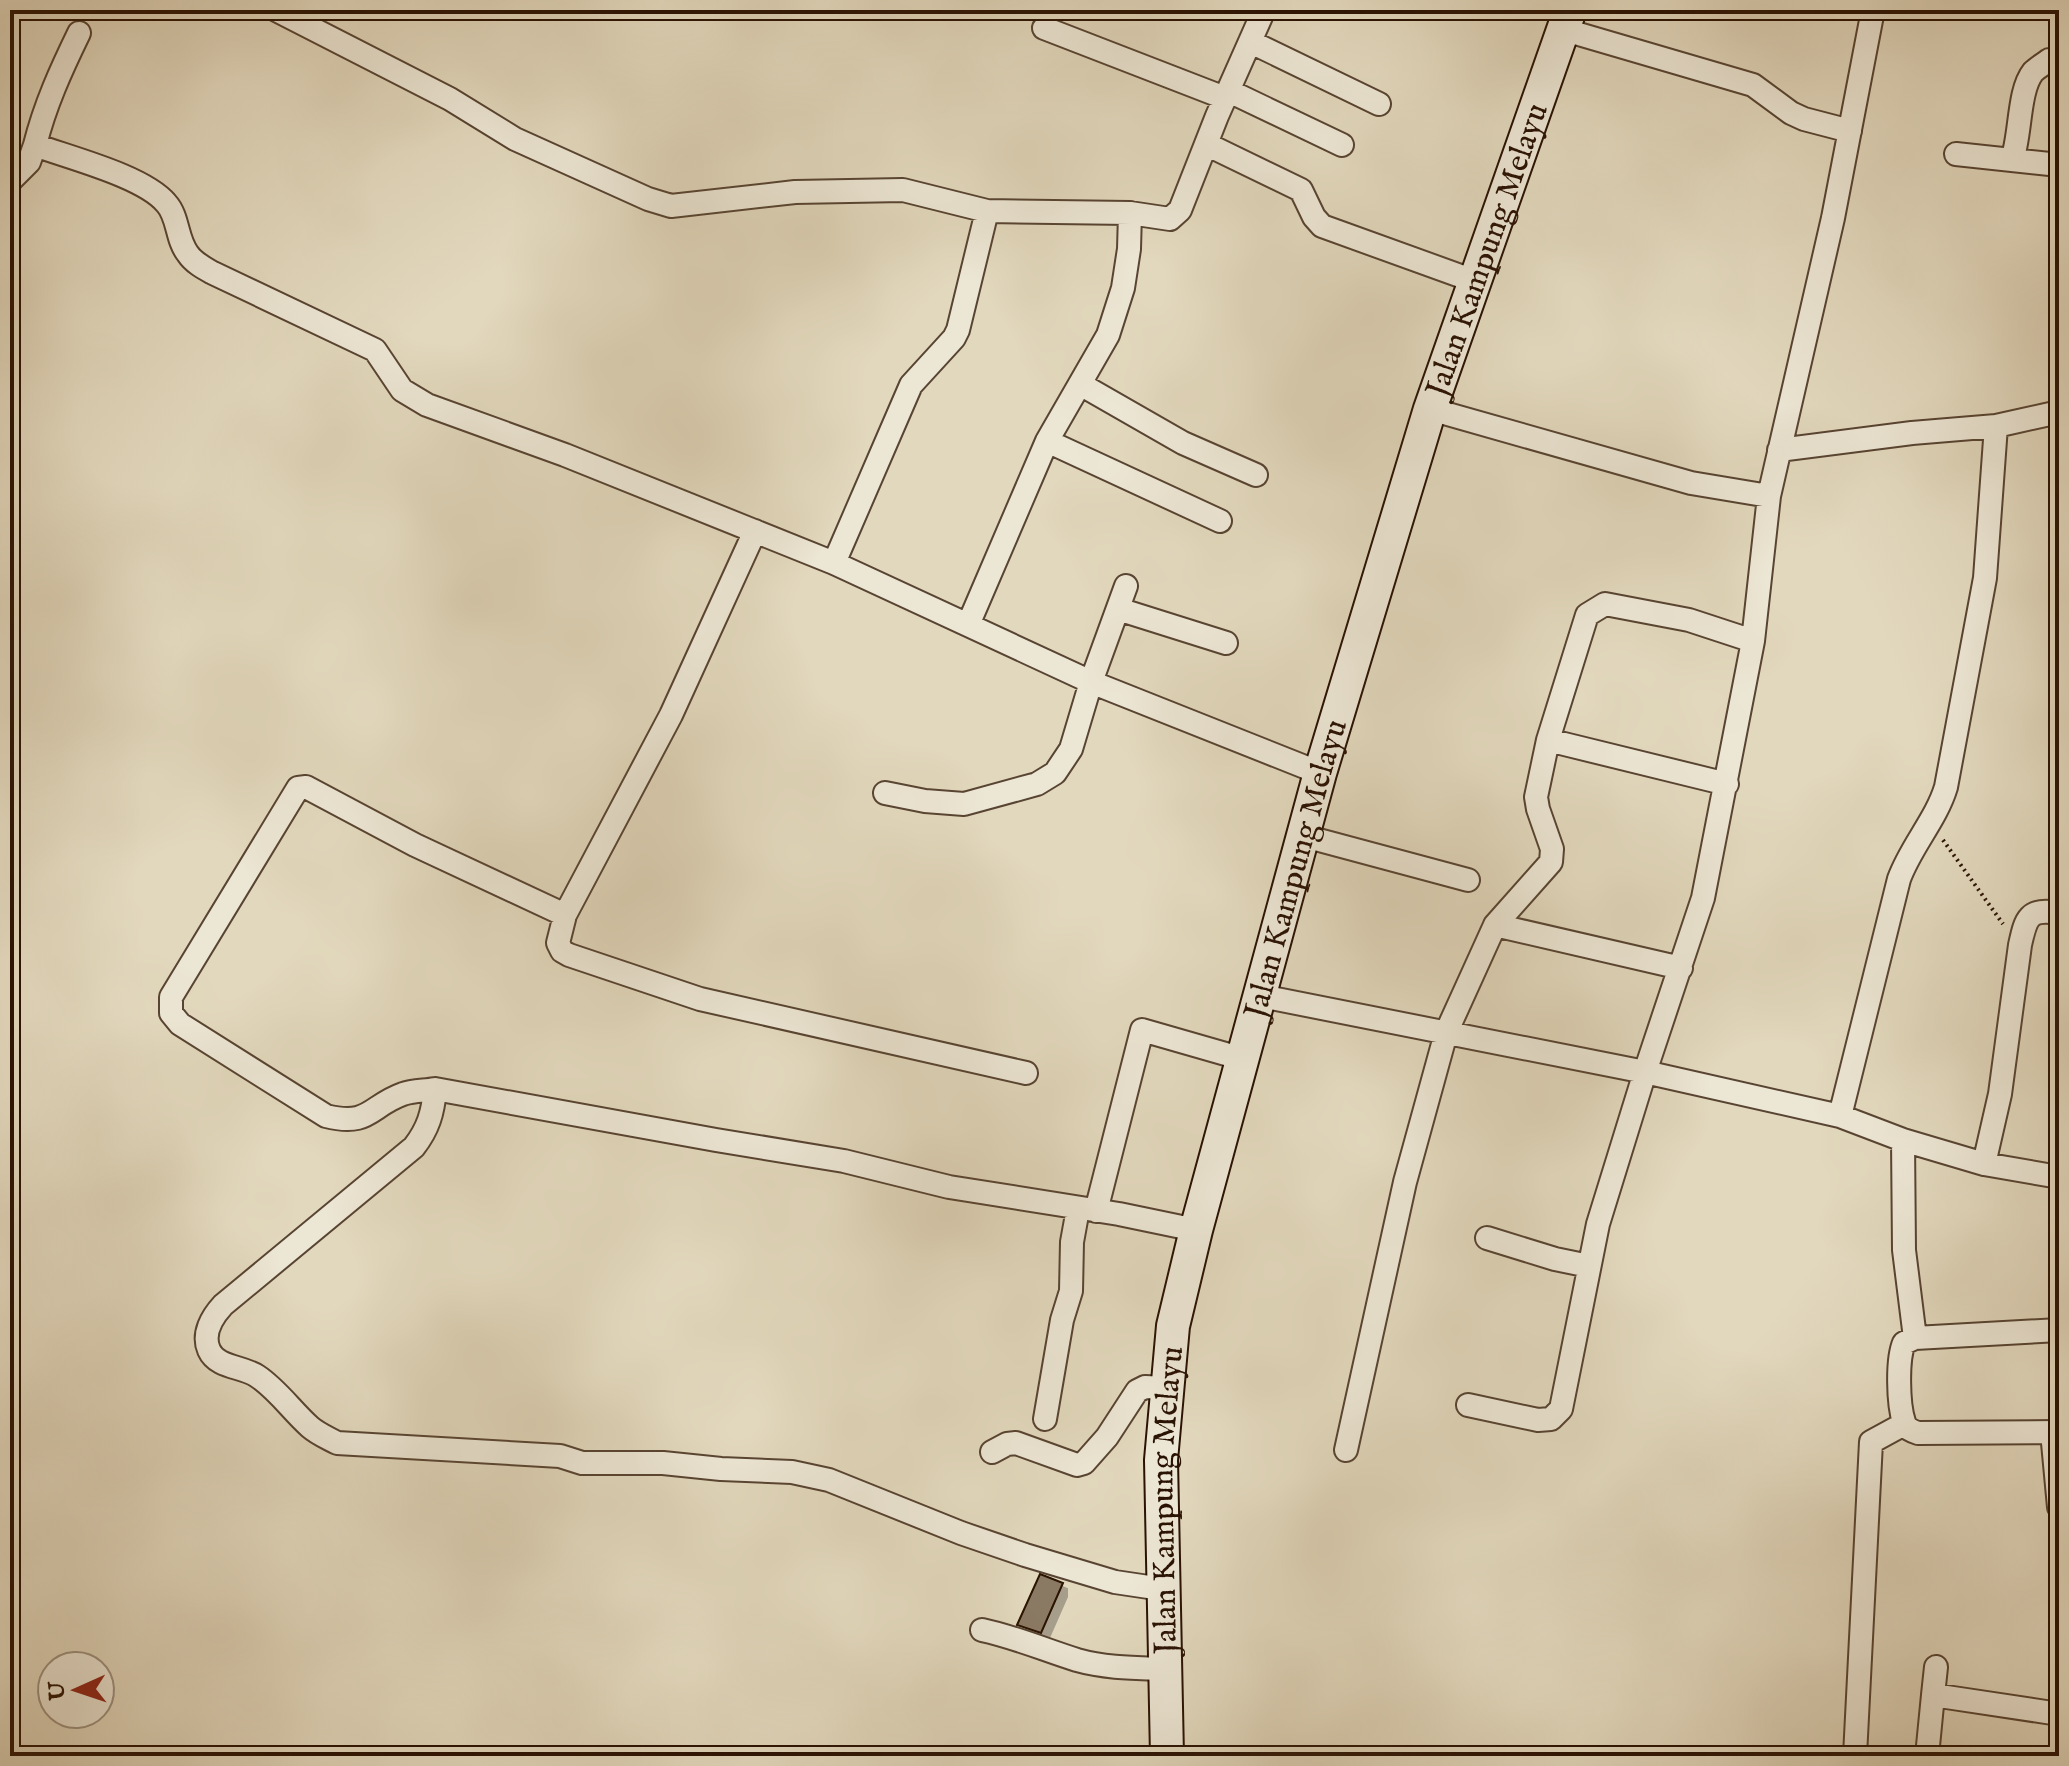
<svg xmlns="http://www.w3.org/2000/svg" width="2069" height="1766" viewBox="0 0 2069 1766" font-family="'IM FELL English',serif">
  <style>
    .building { fill: #8a7964; stroke: #2a1203; stroke-width: 2; filter: url(#shadow) }
    .lines { fill: none; stroke-linecap: round; stroke-linejoin: round }
    .minor-casing { stroke: #584432; stroke-width: 26 }
    .secondary-casing { stroke: #2a1203; stroke-width: 36 }
    .path { stroke: #2a1203; stroke-width: 4; stroke-dasharray: 2 4; stroke-linecap: butt }
    .minor { stroke: #ece6d4; stroke-width: 22 }
    .secondary { stroke: #ece6d4; stroke-width: 32 }
    .labels { text-anchor: middle; stroke-width: 6; stroke-linejoin: round; paint-order: stroke }
    .street-label { font-size: 32px; fill: #2a1203; stroke: #ece6d4 }
  </style>
  <defs>
    <filter id="shadow"><feDropShadow dx="7" dy="7" stdDeviation="0" flood-color="#0004"/></filter>
  </defs>
  <rect width="100%" height="100%" fill="#e2d8bd"/>
  <filter id="stains"><feTurbulence type="fractalNoise" baseFrequency=".0025" numOctaves="4"/><feColorMatrix values="0 0 0 0 .2 0 0 0 0 .09 0 0 0 0 .02 0 0 0 .5 -.17"/></filter>
  <radialGradient id="worn" r=".72"><stop offset=".6" stop-color="#630" stop-opacity="0"/><stop offset="1" stop-color="#630" stop-opacity=".3"/></radialGradient>
  <path class="building" d="M 1040,1574 L 1063,1583 L 1041,1633 L 1017,1625 Z"/>
  <g class="lines">
    <defs>
      <path id="minor" d="M 276,10 L 450,99 L 515,139 L 648,199 L 671,206 L 795,192 L 903,190 L 987,211 L 1130,213 L 1170,219 L 1180,210 L 1217,116 L 1264,10
        M 1044,28 L 1225,98
        M 1565,30 L 1753,85 L 1791,113 L 1804,119 L 1850,131
        M 1251,42 L 1379,104
        M 1229,91 L 1342,145
        M 1206,144 L 1301,190 L 1314,217 L 1322,226 L 1477,282
        M 35,145 C 45,105 61,70 79,33
        M 1956,154 L 2059,165
        M 2012,160 C 2021,135 2018,91 2033,72 C 2037,68 2044,64 2049,60
        M 10,181 L 29,162 L 35,145 C 70,158 143,176 166,203 C 179,217 176,239 188,254 C 194,263 204,268 213,273 L 375,350 L 402,390 L 427,405 L 565,455 L 834,563 L 1091,682 L 1320,773
        M 1080,384 L 1183,443 L 1256,475
        M 1430,409 L 1691,483 L 1769,496
        M 1047,441 L 1220,521
        M 1779,450 L 1912,433 L 1996,426 L 2059,412
        M 755,531 L 671,715 L 565,915 L 415,845 L 306,787 L 298,788 L 171,997 L 171,1013 L 180,1024 L 326,1116 C 370,1127 369,1106 403,1094 C 413,1090 425,1091 435,1089 L 716,1140 L 844,1161 L 949,1187 L 1119,1214 L 1196,1230
        M 834,563 L 911,385 L 954,338 L 958,330 L 987,211
        M 1118,609 L 1226,643
        M 968,625 L 1047,441 L 1108,335 L 1123,288 L 1129,249 L 1130,213
        M 1548,740 L 1727,784
        M 885,793 L 925,801 L 964,804 L 1037,784 L 1055,773 L 1071,749 L 1091,682 L 1126,586
        M 1304,836 L 1468,880
        M 565,915 L 558,943 L 562,951 L 569,955 L 700,999 L 1026,1073
        M 1495,925 L 1681,968
        M 1261,996 L 1645,1072 L 1703,898 L 1753,641 L 1769,496 L 1833,218 L 1873,10
        M 435,1089 C 433,1113 428,1129 414,1147 L 223,1305 C 212,1317 202,1334 209,1350 C 217,1368 242,1366 257,1376 C 277,1389 292,1411 310,1427 C 318,1434 328,1438 337,1443 L 560,1456 L 582,1463 L 663,1463 L 721,1469 L 792,1472 L 829,1480 L 961,1533 L 1025,1555 L 1115,1582 L 1162,1589
        M 1840,1116 L 1899,879 C 1911,846 1936,820 1946,787 L 1985,578 L 1996,426
        M 1903,1140 L 1904,1250 L 1915,1338
        M 1984,1164 L 2000,1094 L 2020,945 C 2026,918 2028,908 2059,913
        M 1096,1211 L 1142,1030 L 1243,1059
        M 1487,1238 L 1555,1259 L 1589,1266
        M 2059,1330 L 1915,1338 L 1904,1343 C 1897,1359 1898,1404 1904,1422 C 1906,1429 1912,1431 1918,1433 L 2059,1432
        M 1468,1405 L 1538,1420 L 1551,1419 L 1561,1409 L 1598,1224 L 1645,1072 L 1840,1116 L 1903,1140 L 1984,1164 L 2059,1177
        M 1045,1419 L 1062,1320 L 1071,1291 L 1072,1242 L 1078,1209
        M 2052,1432 L 2059,1507
        M 1346,1450 L 1405,1182 L 1446,1033 L 1495,925 L 1551,862 L 1552,849 L 1538,809 L 1536,797 L 1548,740 L 1587,615 L 1605,604 L 1689,620 L 1753,641
        M 992,1452 L 1007,1444 L 1016,1443 L 1077,1465 L 1084,1463 L 1107,1437 L 1137,1391 L 1145,1387 L 1167,1388
        M 982,1630 C 1015,1637 1045,1650 1077,1660 C 1105,1668 1135,1668 1164,1669
        M 1933,1695 L 1936,1667
        M 1855,1756 L 1871,1442 L 1904,1424
        M 1927,1756 L 1933,1695 L 2059,1714"/>
      <g id="secondary">
        <path id="s1" d="M 1167,1756 L 1161,1460 L 1173,1326 L 1196,1230 L 1320,773 L 1430,409 L 1570,10"/>
      </g>
    </defs>
    <use href="#minor" class="minor-casing"/>
    <use href="#secondary" class="secondary-casing"/>
    <path class="path" d="M 1943,840 L 2003,924"/>
    <use href="#minor" class="minor"/>
    <use href="#secondary" class="secondary"/>
  </g>
  <g class="labels">
    <g class="street-label">
      <text dy="11" stroke="none"><textPath href="#s1" startOffset="1552">Jalan Kampung Melayu</textPath></text>
      <text dy="11" stroke="none"><textPath href="#s1" startOffset="904">Jalan Kampung Melayu</textPath></text>
      <text dy="11" stroke="none"><textPath href="#s1" startOffset="256">Jalan Kampung Melayu</textPath></text>
    </g>
  </g>
  <rect width="2069" height="1766" fill="none" stroke="#e2d8bd" stroke-width="40"/>
  <rect x="12" y="12" width="2045" height="1742" fill="none" stroke="#2a1203" stroke-width="4"/>
  <rect x="20" y="20" width="2029" height="1726" fill="none" stroke="#2a1203" stroke-width="2"/>
  <g transform="translate(76 1690) rotate(267)"><circle r="38" fill="#ece6d4" stroke="#9e9180" stroke-width="2"/>
  <path d="M0-6L14 30L0 20L-14 30Z" fill="#8f2418"/>
  <text y="-12" font-size="22" font-weight="bold" text-anchor="middle" fill="#2a1203">U</text>
  </g>
  <rect width="100%" height="100%" filter="url(#stains)"/>
  <rect width="100%" height="100%" fill="url(#worn)"/>
</svg>
